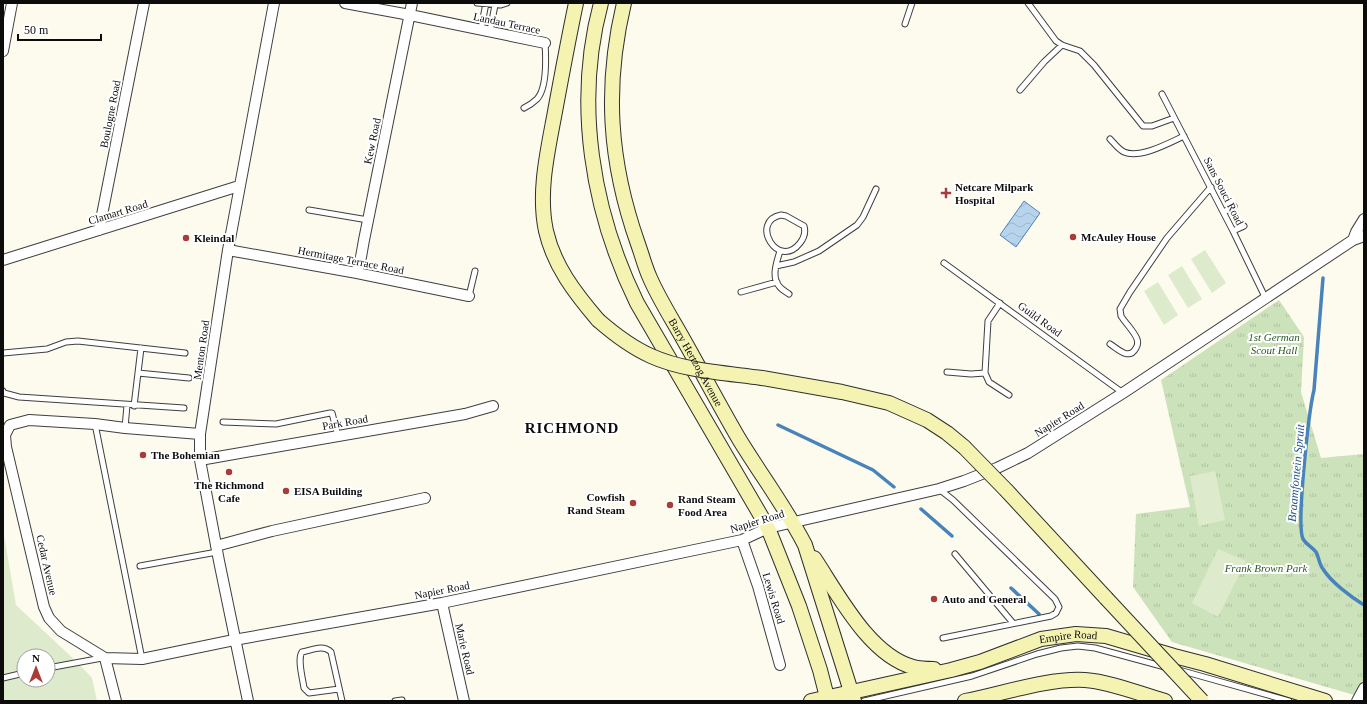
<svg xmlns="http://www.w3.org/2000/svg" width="1367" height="704" viewBox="0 0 1367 704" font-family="Georgia,serif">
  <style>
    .park { fill: url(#park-tufts) }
    .pitch { fill: #ddebcc; fill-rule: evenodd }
    .water { fill: url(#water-waves); stroke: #4983bb }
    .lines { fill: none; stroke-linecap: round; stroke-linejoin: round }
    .stream { stroke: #4983bb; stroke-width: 3.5 }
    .service-casing { stroke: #3f3f3f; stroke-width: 7 }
    .minor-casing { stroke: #3f3f3f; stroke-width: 12 }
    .secondary-casing { stroke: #2e2e2e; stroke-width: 16 }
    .service { stroke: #fff; stroke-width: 5 }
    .minor { stroke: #fff; stroke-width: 10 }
    .secondary { stroke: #f4f3b1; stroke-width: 14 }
    .secondary-bridge-casing { stroke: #2e2e2e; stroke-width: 16; stroke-linecap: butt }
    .secondary-bridge { stroke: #f4f3b1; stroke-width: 14 }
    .poi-dot { fill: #a93c37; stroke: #fff; stroke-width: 1.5 }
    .labels { text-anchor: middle; stroke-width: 4; stroke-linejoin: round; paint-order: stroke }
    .street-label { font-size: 11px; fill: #0c0c0c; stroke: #fff }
    .poi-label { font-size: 11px; font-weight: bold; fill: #0c0c0c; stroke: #fff; text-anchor: start }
    .park-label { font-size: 11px; font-style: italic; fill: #2b5a25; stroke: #fff }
    .water-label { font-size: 12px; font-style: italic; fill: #26568c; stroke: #fff }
    .district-label { font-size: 15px; font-weight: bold; letter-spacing: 1px; fill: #0c0c0c; stroke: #fff }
  </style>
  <defs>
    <pattern id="park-tufts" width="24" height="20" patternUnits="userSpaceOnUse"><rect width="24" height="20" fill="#cce2bb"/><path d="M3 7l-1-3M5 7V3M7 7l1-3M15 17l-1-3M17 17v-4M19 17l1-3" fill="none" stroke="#aec1a0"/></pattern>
    <pattern id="water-waves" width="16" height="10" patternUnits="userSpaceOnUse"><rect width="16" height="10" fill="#b8d4ed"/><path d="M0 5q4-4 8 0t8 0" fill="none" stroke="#9db5ca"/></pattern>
  </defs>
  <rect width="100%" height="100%" fill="#fdfbed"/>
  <path class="park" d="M 1279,300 L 1304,337 L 1301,392 L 1321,458 L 1364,454 L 1364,689 L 1361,697 L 1172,642 L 1133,587 L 1136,514 L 1190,507 L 1161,380 Z"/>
  <path class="pitch" d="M 1205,250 L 1226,283 L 1212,293 L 1191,259 Z
    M 1182,266 L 1202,299 L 1188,308 L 1168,275 Z
    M 1158,282 L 1178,315 L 1164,325 L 1144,291 Z
    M 1215,471 L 1225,520 L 1199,526 L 1190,476 Z
    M 3,529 L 16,605 L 78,663 L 92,678 L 97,701 L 3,701 ZM 24,656 L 48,656 L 48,680 L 24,680 Z
    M 1218,549 L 1246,561 L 1218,617 L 1192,603 Z"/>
  <path class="water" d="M 1024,201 L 1040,213 L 1016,247 L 1000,235 Z"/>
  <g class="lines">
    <path class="stream" d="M 1323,278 L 1314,390 C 1309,410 1296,525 1303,539 C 1306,544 1312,547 1316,552 C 1319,557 1319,564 1323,569 C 1331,582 1351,597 1364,605
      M 778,425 L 873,470 L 894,487
      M 921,509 L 952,536
      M 1011,588 L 1039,614"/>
    <defs>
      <path id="service" d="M 477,3 L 501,5 L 507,3
        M 1028,3 L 1056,41 L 1062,45 L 1080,51 L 1094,65 L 1143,126 L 1152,126 L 1174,118
        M 905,24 L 912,3
        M 481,29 L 486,3
        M 490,31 L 495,5
        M 1020,90 L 1044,62 L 1062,45
        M 1162,94 L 1233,231 L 1266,299
        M 524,108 C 528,106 533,103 537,99 C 547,88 546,58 545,43
        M 1110,139 C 1114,143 1118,149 1124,152 C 1140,159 1169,143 1184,136
        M 309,210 L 368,220
        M 1224,212 L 1234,206
        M 781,215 L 786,216 L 804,226 C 806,233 804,238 800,243 C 778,271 749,221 781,215 Z
        M 1233,231 L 1244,226
        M 780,251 C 777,261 771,277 779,286 C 781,289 786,292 789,294
        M 944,263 L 1123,393
        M 776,266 L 794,262 L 819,251 L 857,225 L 863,217 L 876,189
        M 741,292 L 777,282
        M 469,296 L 475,271
        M 1000,303 L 988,321 L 985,373 L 989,382 L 1009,395
        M 1110,344 C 1118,349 1129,361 1136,348 C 1138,345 1138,342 1137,339 C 1134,331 1126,324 1121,316 L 1120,309 L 1130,292 L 1167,238 L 1211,187
        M 3,353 L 47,349 L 66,342 L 78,341 L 185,353
        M 947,372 L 971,374 L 985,373
        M 138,373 L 189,378
        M 3,391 L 4,393 L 19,397 L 184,408
        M 134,406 L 141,348
        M 223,422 L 276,424 L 330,413 L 332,413 L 338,436
        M 95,424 L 142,659
        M 125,428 L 127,405
        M 939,489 L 953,500 L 1055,599 L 1059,607 L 1056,613 L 1051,616 L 943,638
        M 955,554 L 1013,623
        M 140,566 L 217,552
        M 48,668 L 102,658
        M 1179,670 L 1289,701
        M 3,678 L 24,673
        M 339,689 L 309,693 L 304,688 C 303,680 297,659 302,652 C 312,650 323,644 331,652 L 342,701
        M 395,701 L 402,700
        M 864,701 L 972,676 L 1037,654 L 1061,648 L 1078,646 L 1095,648 L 1165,667"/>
      <path id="minor" d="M 345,3 L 410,15 L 545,43
        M 3,51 L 12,3
        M 99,230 L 144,3
        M 1353,240 L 1356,232 L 1364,219
        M 228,250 L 357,273 L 469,296
        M 3,260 L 239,186
        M 357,273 L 361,257 L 364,240 L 412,3
        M 200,460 L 465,414 L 493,406
        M 742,540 L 758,586 L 780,665
        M 216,546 L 272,531 L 425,498
        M 442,603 L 464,701
        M 105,658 L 142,659 L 234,640 L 442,603 L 742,540 L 768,528 L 939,489 L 964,481 L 997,468 L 1028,453 L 1123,393 L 1353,240 L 1364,236
        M 116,701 L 105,658 L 61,631 L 49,618 L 44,607 L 6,447 L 5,435 L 10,425 L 29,420 L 95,424 L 125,428 L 200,434
        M 248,701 L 219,561 L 200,460 L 200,434 L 228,250 L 274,3
        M 1357,701 L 1364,688"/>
      <g id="secondary">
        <path d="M 576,3 C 568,41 561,79 554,117 C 547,154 538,194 546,231 C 554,266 575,293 598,320"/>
        <path d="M 601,3 C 574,103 592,211 637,303 L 768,528 L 799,606 L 820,670 L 828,701"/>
        <path id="s1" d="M 624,3 C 604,87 609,162 638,244 C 642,255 645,267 650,278 C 660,301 674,322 686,344 C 704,376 721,408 739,439 C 761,475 786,508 805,545 L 854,701"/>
        <path d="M 762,378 L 842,392 L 889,403 L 927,420 L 947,433 L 964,447"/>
        <path d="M 1007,491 L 1106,598"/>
        <path d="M 814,558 C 838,594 869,655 913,667 C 920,669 927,669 934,669"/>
        <path id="s2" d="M 811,701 L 951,670 L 980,662 L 1041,639 L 1076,634 L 1106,636 L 1174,656 L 1205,664 L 1325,701"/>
        <path d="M 965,701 C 1002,694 1047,678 1085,680 C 1111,682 1140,694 1165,701"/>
      </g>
    </defs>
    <use href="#service" class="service-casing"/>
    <use href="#minor" class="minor-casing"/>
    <use href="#secondary" class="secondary-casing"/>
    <use href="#service" class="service"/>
    <use href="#minor" class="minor"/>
    <use href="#secondary" class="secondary"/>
    <defs>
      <path id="secondary-bridge" d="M 598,320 C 614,334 631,347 651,356 C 684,371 726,373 762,378
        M 964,447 L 1007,491
        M 1106,598 L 1202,701"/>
    </defs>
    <use href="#secondary-bridge" class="secondary-bridge-casing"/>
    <use href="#secondary-bridge" class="secondary-bridge"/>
  </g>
  <g class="poi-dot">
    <path d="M944 187h4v4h4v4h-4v4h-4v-4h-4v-4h4z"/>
    <circle cx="1073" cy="237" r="4"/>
    <circle cx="186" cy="238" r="4"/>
    <circle cx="143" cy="455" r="4"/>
    <circle cx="229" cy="472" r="4"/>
    <circle cx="286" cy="491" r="4"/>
    <circle cx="633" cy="503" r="4"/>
    <circle cx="670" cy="505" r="4"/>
    <circle cx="934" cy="599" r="4"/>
  </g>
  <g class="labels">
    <g class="street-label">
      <text transform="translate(507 23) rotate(12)" y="4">Landau Terrace</text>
      <text transform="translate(110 114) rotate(-79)" y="4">Boulogne Road</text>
      <text transform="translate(372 141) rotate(-78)" y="4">Kew Road</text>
      <text transform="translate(1224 191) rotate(63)" y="4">Sans Souci Road</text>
      <text transform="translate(118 212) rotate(-17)" y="4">Clamart Road</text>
      <text transform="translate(351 260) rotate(11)" y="4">Hermitage Terrace Road</text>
      <text transform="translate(1040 319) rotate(36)" y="4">Guild Road</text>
      <text transform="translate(201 350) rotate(-82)" y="4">Menton Road</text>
      <text dy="4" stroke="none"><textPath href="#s1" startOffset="377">Barry Hertzog Avenue</textPath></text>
      <text transform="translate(1059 419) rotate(-32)" y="4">Napier Road</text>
      <text transform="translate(345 422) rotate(-10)" y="4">Park Road</text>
      <text transform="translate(757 521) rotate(-17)" y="4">Napier Road</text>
      <text transform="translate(47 565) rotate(77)" y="4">Cedar Avenue</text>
      <text transform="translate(442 590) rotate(-11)" y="4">Napier Road</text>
      <text transform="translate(774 598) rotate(73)" y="4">Lewis Road</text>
      <text dy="4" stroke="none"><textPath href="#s2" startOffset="266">Empire Road</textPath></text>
      <text transform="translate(465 649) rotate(77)" y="4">Marie Road</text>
    </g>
    <g class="poi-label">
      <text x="955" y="191">Netcare Milpark<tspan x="955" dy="13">Hospital</tspan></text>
      <text x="1081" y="241">McAuley House</text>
      <text x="194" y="242">Kleindal</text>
      <text x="151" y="459">The Bohemian</text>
      <text x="229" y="489" text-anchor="middle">The Richmond<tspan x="229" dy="13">Cafe</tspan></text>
      <text x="294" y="495">EISA Building</text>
      <text x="625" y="501" text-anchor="end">Cowfish<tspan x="625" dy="13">Rand Steam</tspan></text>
      <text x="678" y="503">Rand Steam<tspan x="678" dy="13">Food Area</tspan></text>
      <text x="942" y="603">Auto and General</text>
    </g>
    <g class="park-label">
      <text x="1274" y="341">1st German<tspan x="1274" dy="13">Scout Hall</tspan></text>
      <text x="1266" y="572">Frank Brown Park</text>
    </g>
    <g class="water-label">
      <text transform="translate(1296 473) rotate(-85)" y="4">Braamfontein Spruit</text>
    </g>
    <g class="district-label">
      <text x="572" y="433">RICHMOND</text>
    </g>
  </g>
  <rect width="1367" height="704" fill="none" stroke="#0c0c0c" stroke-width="8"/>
  <g transform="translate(36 668)"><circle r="19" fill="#ffffff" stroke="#9e9e9e"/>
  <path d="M0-3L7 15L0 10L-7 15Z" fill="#a93c37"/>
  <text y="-6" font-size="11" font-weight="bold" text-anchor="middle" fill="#0c0c0c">N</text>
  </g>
  <path d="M18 34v6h83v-6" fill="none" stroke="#0c0c0c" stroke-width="2"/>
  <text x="24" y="34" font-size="12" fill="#0c0c0c" stroke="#ffffff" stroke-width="3" paint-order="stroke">50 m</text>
</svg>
